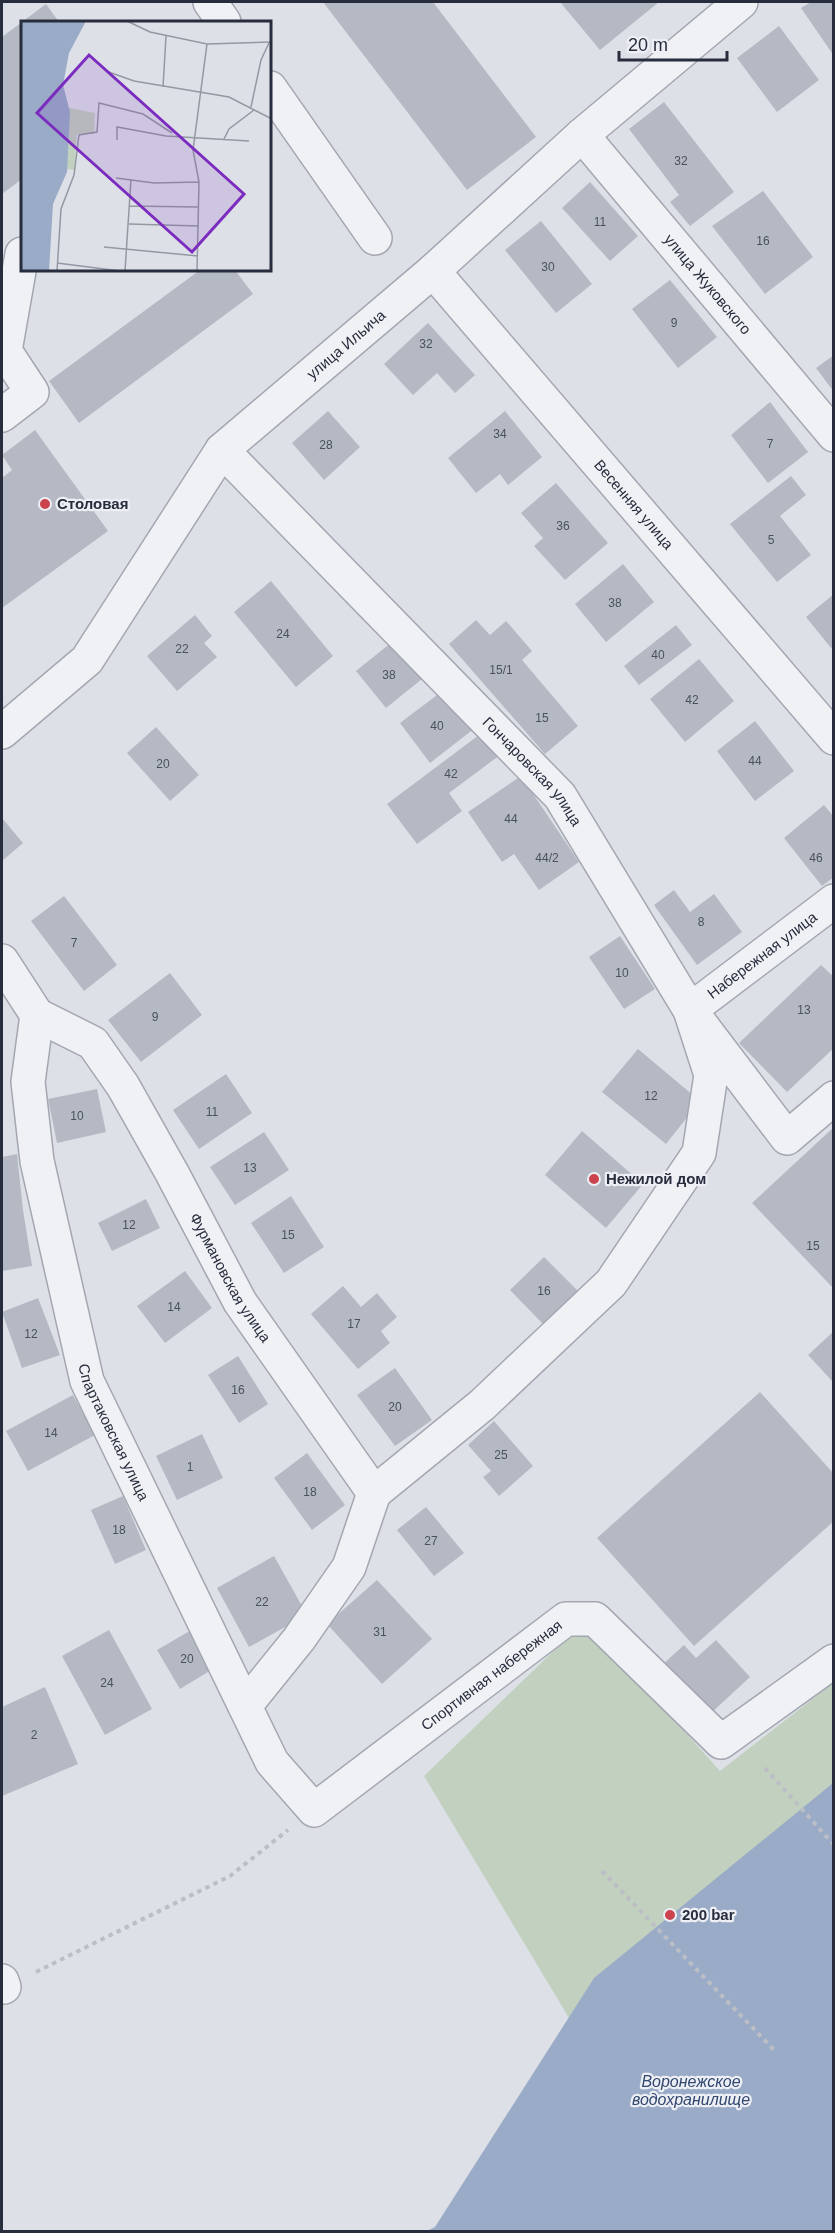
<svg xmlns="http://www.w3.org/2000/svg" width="835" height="2233" viewBox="0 0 835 2233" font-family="Arial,sans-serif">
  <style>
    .green { fill: #c2d1bf }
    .water { fill: #99abc7 }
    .building { fill: #b5b9c3 }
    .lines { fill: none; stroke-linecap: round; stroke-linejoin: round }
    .minor-casing { stroke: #a3a7b1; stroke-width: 36 }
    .path { stroke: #bcbec5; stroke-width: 4; stroke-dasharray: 4.5 4.5; stroke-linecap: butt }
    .minor { stroke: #f0f1f5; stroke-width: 33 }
    .poi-dot { fill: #cb434c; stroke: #edeff5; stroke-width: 2 }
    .labels { text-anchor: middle; stroke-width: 4.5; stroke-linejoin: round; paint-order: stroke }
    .number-label { font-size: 12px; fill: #4a505e }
    .street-label { font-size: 15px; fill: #272d3d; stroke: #edeff5 }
    .poi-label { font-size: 15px; font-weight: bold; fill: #272d3d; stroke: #edeff5; text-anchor: start }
    .water-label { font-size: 16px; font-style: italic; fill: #324870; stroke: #edeff5 }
    .inset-road { fill: none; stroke: #9498a3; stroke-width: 1.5 }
    .view { fill: #7b2cbf; fill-opacity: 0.15; stroke: #7b2cbf; stroke-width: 3 }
    .inset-edge { fill: none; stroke: #272d3d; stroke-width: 3 }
  </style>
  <rect width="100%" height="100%" fill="#dde0e7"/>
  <path class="green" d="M 597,1634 L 720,1771 L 833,1683 L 833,2070 L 590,2053 L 424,1776 L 569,1636 Z"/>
  <path class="water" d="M 833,1783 L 833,2231 L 427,2231 L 435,2227 L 594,1978 Z"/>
  <path class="building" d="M 323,2 L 433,2 L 536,137 L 467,190 Z
    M 560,2 L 659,2 L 600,50 Z
    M 811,2 L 834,2 L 834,56 L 801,8 Z
    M 46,4 L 59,22 L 22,22 L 22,179 L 2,194 L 2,37 Z
    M 779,26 L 819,80 L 777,112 L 737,58 Z
    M 664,102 L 734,192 L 690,226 L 670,202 L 679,195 L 629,129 Z
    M 590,182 L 638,236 L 610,261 L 562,208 Z
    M 763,191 L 813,257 L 765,294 L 712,226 Z
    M 541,221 L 592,284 L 556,313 L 505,250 Z
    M 200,270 L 235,270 L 253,294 L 79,423 L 49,381 Z
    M 670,280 L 717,337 L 678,368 L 632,309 Z
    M 428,323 L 475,375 L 455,393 L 437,373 L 413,395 L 384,364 Z
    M 834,355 L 834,392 L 816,368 Z
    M 770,402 L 808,452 L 768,483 L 731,435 Z
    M 328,411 L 360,447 L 324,480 L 292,443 Z
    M 505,411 L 542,457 L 508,485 L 500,474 L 476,493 L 448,458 Z
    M 35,430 L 108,531 L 2,608 L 2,478 L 12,470 L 2,455 Z
    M 791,476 L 806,495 L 780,516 L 811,555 L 777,582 L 730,524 Z
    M 556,483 L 608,543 L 565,580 L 534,546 L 543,538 L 521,513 Z
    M 623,564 L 654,602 L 606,642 L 575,604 Z
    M 271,581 L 333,656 L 296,687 L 234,612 Z
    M 834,594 L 834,645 L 831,648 L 806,617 Z
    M 195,615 L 212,636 L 204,643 L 217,657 L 177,691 L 147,656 Z
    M 476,620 L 490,635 L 506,621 L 532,651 L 522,660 L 578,726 L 545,754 L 449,644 Z
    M 676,625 L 692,645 L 639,685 L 624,666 Z
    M 392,642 L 422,679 L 386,708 L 356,671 Z
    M 699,659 L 734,701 L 685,742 L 650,699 Z
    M 445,689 L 475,728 L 430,763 L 400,723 Z
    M 755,721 L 794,771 L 755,801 L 717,751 Z
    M 156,727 L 199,775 L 170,801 L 127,753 Z
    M 483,732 L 500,755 L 449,793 L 462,811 L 417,844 L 387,804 Z
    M 521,776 L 579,862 L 539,890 L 514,854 L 502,862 L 468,812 Z
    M 824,805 L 834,817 L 834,877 L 822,886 L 784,838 Z
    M 2,818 L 23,843 L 2,861 Z
    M 674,890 L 690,912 L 714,894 L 742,932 L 697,965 L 654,905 Z
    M 64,896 L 117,965 L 84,991 L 31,921 Z
    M 620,936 L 655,989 L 624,1009 L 589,957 Z
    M 821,965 L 834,977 L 834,1048 L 787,1092 L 739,1043 Z
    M 170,973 L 202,1015 L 141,1062 L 108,1020 Z
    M 638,1049 L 700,1101 L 666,1144 L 602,1092 Z
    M 226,1074 L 252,1113 L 199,1149 L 173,1110 Z
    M 97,1089 L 106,1132 L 57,1143 L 48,1099 Z
    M 834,1127 L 834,1289 L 752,1203 Z
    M 582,1131 L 643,1184 L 606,1228 L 545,1175 Z
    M 264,1132 L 289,1170 L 235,1205 L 210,1167 Z
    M 17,1154 L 23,1210 L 32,1266 L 2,1271 L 2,1157 Z
    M 291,1196 L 324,1247 L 284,1273 L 251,1223 Z
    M 146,1199 L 160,1228 L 112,1251 L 98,1223 Z
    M 544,1257 L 578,1291 L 544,1325 L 510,1290 Z
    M 185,1271 L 212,1308 L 165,1343 L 137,1306 Z
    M 343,1286 L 361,1307 L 377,1293 L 397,1317 L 381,1331 L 390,1343 L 358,1369 L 311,1314 Z
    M 38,1298 L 60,1355 L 22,1368 L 2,1312 Z
    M 834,1331 L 834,1383 L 808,1355 Z
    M 238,1356 L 268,1404 L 239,1423 L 208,1375 Z
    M 395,1368 L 432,1420 L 395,1446 L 357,1395 Z
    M 760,1392 L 834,1474 L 834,1521 L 694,1646 L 597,1538 Z
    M 73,1395 L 95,1435 L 28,1471 L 6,1431 Z
    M 494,1421 L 533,1466 L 499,1496 L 483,1477 L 491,1471 L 468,1445 Z
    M 202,1434 L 223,1478 L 177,1500 L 156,1456 Z
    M 307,1453 L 345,1505 L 312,1530 L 274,1478 Z
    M 123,1496 L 146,1550 L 115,1564 L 91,1510 Z
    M 426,1507 L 464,1553 L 434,1576 L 397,1530 Z
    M 274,1556 L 307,1615 L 249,1647 L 217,1588 Z
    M 377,1580 L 432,1639 L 382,1684 L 327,1624 Z
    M 193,1629 L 216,1667 L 180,1689 L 157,1650 Z
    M 109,1630 L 152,1709 L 105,1735 L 62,1656 Z
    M 716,1640 L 750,1677 L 709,1715 L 662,1665 L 684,1645 L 696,1658 Z
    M 45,1687 L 78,1764 L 2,1796 L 2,1707 Z"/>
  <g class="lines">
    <defs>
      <g id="minor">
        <path d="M 210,2 L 224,22"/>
        <path d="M 270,88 L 375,238"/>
        <path id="s1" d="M 582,135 L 834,435"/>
        <path id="s2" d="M 433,271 L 834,738"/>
        <path d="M 2,415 L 32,392 L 5,351 L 22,254"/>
        <path id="s3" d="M 222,450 L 560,796 L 690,1010 L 787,1138 L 834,1098"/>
        <path id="s4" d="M 2,732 L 87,660 L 222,450 L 433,271 L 582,135 L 741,2"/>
        <path id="s5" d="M 2,961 L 37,1015 L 93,1043 L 123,1086 L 172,1173 L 240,1302 L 374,1493 L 482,1405 L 611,1283 L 699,1153 L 711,1075 L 690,1010 L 834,901"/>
        <path id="s6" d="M 37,1015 L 28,1082 L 37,1161 L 87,1381 L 272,1762 L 314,1810 L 566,1619 L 595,1619 L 721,1742 L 834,1661"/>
        <path d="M 245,1706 L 299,1639 L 349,1567 L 374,1493"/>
        <path d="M 2,1981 L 4,1987"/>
      </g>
    </defs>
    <use href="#minor" class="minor-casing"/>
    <path class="path" d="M 765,1768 L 834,1845
      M 602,1871 L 775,2051
      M 36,1972 L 230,1876 L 288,1830"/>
    <use href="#minor" class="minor"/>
  </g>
  <g class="poi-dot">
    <circle cx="45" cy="504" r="6"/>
    <circle cx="594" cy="1179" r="6"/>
    <circle cx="670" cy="1915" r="6"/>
  </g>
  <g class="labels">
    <g class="number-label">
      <text x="681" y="165">32</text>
      <text x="600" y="226">11</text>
      <text x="763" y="245">16</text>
      <text x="548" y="271">30</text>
      <text x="674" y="327">9</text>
      <text x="426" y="348">32</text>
      <text x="500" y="438">34</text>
      <text x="770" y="448">7</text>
      <text x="326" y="449">28</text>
      <text x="563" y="530">36</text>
      <text x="771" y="544">5</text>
      <text x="615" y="607">38</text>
      <text x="283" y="638">24</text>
      <text x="182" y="653">22</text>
      <text x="658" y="659">40</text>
      <text x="501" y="674">15/1</text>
      <text x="389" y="679">38</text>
      <text x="692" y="704">42</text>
      <text x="542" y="722">15</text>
      <text x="437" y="730">40</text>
      <text x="755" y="765">44</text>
      <text x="163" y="768">20</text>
      <text x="451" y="778">42</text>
      <text x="511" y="823">44</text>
      <text x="547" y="862">44/2</text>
      <text x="816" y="862">46</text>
      <text x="701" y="926">8</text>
      <text x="74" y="947">7</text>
      <text x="622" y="977">10</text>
      <text x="804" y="1014">13</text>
      <text x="155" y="1021">9</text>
      <text x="651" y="1100">12</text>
      <text x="212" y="1116">11</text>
      <text x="77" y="1120">10</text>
      <text x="250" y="1172">13</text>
      <text x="129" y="1229">12</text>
      <text x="288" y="1239">15</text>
      <text x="813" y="1250">15</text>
      <text x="544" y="1295">16</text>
      <text x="174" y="1311">14</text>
      <text x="354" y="1328">17</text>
      <text x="31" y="1338">12</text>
      <text x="238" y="1394">16</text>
      <text x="395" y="1411">20</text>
      <text x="51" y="1437">14</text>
      <text x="501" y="1459">25</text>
      <text x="190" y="1471">1</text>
      <text x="310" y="1496">18</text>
      <text x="119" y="1534">18</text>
      <text x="431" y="1545">27</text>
      <text x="262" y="1606">22</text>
      <text x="380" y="1636">31</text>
      <text x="187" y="1663">20</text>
      <text x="107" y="1687">24</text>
      <text x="34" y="1739">2</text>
    </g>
    <g class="street-label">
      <text dy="5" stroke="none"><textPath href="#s1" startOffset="195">улица Жуковского</textPath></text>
      <text dy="5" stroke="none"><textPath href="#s4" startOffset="524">улица Ильича</textPath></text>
      <text dy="5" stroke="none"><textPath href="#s2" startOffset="308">Весенняя улица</textPath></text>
      <text dy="5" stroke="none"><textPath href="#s3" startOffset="447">Гончаровская улица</textPath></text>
      <text dy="5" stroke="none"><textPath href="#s5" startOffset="1370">Набережная улица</textPath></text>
      <text dy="5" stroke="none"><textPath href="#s5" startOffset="399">Фурмановская улица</textPath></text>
      <text dy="5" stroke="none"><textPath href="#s6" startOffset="430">Спартаковская улица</textPath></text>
      <text dy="5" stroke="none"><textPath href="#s6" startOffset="1083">Спортивная набережная</textPath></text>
    </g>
    <g class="poi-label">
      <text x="57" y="509">Столовая</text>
      <text x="606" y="1184">Нежилой дом</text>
      <text x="682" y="1920">200 bar</text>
    </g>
    <g class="water-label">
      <text x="691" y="2087">Воронежское<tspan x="691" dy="18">водохранилище</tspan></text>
    </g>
  </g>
  <g transform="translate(21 21)">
    <rect width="250" height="250" fill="#dde0e7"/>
    <path d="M 44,86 L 74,92 L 73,113 L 56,113 L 53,149 L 45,148 Z" fill="#c2d1bf"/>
    <path d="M 0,0 L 65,0 L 48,32 L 42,64 L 49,91 L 46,151 L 32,183 L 28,250 L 0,250 Z" fill="#99abc7"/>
    <path class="inset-road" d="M 106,0 L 129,11 L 186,23 L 251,21M 85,50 L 113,60 L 208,76 L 251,98M 142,66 L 145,15M 230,86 L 240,39 L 248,22M 203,118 L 208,108 L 233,89M 96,119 L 96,106 L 145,115 L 228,120M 95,157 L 133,162 L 178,161M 108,185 L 177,186M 108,203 L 178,205M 83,226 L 177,235M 36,242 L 99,250M 36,250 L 40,188 L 53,154 L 58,114 L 76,111 L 78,82 L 122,93 L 151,112M 104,250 L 110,158M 176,250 L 178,161 L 172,129 L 186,23"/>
    <path class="view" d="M 68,34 L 223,173 L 171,231 L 16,92 Z"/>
    <rect width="250" height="250" class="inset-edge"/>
  </g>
  <rect width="835" height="2233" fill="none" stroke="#272d3d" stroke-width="6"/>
  <path d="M619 51v9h108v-9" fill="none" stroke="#272d3d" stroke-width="3"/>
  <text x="628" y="51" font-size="18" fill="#272d3d" stroke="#edeff5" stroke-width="4.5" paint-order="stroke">20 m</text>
</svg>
